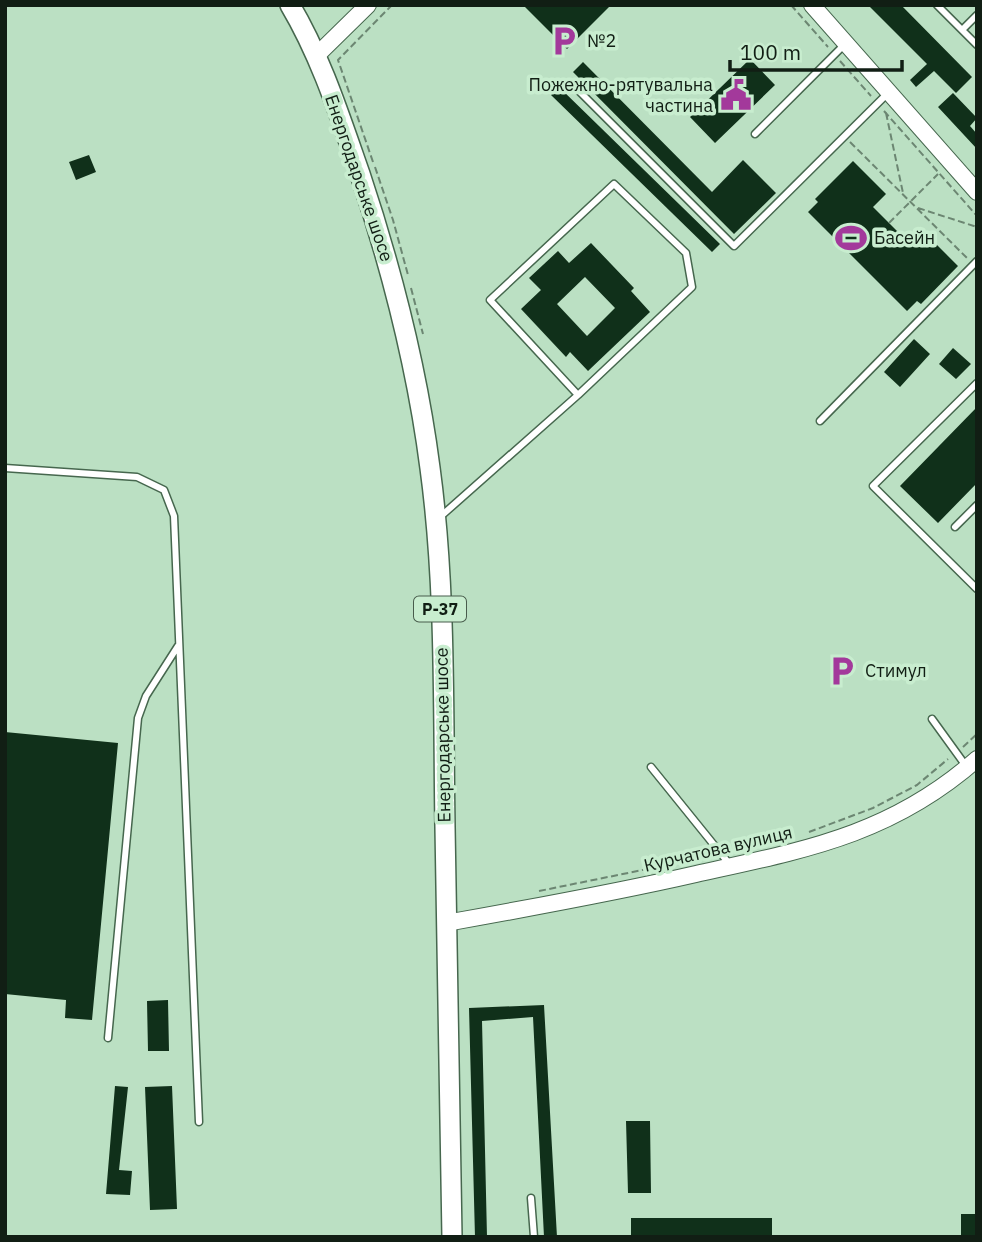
<svg xmlns="http://www.w3.org/2000/svg" width="982" height="1242" viewBox="0 0 982 1242" font-family="'IBM Plex Sans',sans-serif">
  <style>
    .building { fill: #10301a; fill-rule: evenodd }
    .lines { fill: none; stroke-linecap: round; stroke-linejoin: round }
    .service-casing { stroke: #46674e; stroke-width: 9 }
    .tertiary-casing { stroke: #46674e; stroke-width: 18 }
    .primary-casing { stroke: #46674e; stroke-width: 22 }
    .path { stroke: #6c8672; stroke-width: 2; stroke-dasharray: 7 3.5; stroke-linecap: butt }
    .service { stroke: #fff; stroke-width: 6 }
    .tertiary { stroke: #fff; stroke-width: 16 }
    .primary { stroke: #fff; stroke-width: 19 }
    .labels { text-anchor: middle; stroke-width: 7; stroke-linejoin: round; paint-order: stroke }
    .shield { fill: #c8edcf; stroke: #485c4c; stroke-width: 2 }
    .shield-label { font-size: 16px; font-weight: bold; fill: #111e14 }
    .poi-label { font-size: 18px; fill: #111e14; stroke: #c8edcf; text-anchor: start }
    .street-label { font-size: 18px; fill: #111e14; stroke: #c8edcf }
  </style>
  <rect width="100%" height="100%" fill="#bbe0c3"/>
  <path class="building" d="M 523,5 L 611,5 L 567,49 Z
    M 868,5 L 901,5 L 972,77 L 956,93 L 934,71 L 916,87 L 910,80 L 927,64 Z
    M 750,59 L 775,85 L 715,143 L 690,117 Z
    M 583,62 L 712,192 L 743,160 L 776,193 L 734,234 L 573,72 Z
    M 559,87 L 720,244 L 712,252 L 551,95 Z
    M 953,93 L 977,118 L 970,126 L 977,134 L 977,149 L 938,107 Z
    M 89,155 L 96,172 L 76,180 L 69,162 Z
    M 853,161 L 886,194 L 873,207 L 911,245 L 924,232 L 958,266 L 921,304 L 917,301 L 907,311 L 808,212 L 818,202 L 815,199 Z
    M 591,243 L 634,288 L 631,291 L 650,312 L 588,371 L 570,352 L 566,357 L 521,309 L 541,290 L 529,278 L 558,251 L 569,263 ZM 585,277 L 615,308 L 587,336 L 557,304 Z
    M 914,339 L 930,354 L 900,387 L 884,372 Z
    M 953,348 L 971,364 L 956,379 L 939,364 Z
    M 977,407 L 977,483 L 938,523 L 900,486 Z
    M 5,732 L 118,743 L 92,1020 L 65,1018 L 66,1000 L 5,994 Z
    M 168,1000 L 169,1051 L 148,1051 L 147,1001 Z
    M 544,1005 L 557,1237 L 544,1237 L 533,1017 L 482,1021 L 487,1237 L 475,1237 L 469,1008 Z
    M 115,1086 L 128,1087 L 119,1170 L 132,1171 L 130,1195 L 106,1194 Z
    M 172,1086 L 177,1209 L 150,1210 L 145,1087 Z
    M 626,1121 L 650,1121 L 651,1193 L 628,1193 Z
    M 961,1214 L 977,1214 L 977,1237 L 961,1237 Z
    M 631,1218 L 772,1218 L 772,1237 L 631,1237 Z"/>
  <g class="lines">
    <defs>
      <path id="service" d="M 937,5 L 977,45
        M 962,30 L 977,15
        M 572,84 L 734,246 L 887,94
        M 755,134 L 844,45
        M 977,383 L 873,486 L 977,589
        M 820,421 L 977,261
        M 5,468 L 137,477 L 164,490 L 174,516 L 199,1122
        M 440,517 L 578,395 L 692,287 L 686,253 L 614,184 L 490,300 L 578,395
        M 955,527 L 977,505
        M 932,719 L 966,766
        M 651,767 L 731,866
        M 108,1038 L 138,718 L 146,696 L 178,646
        M 531,1198 L 534,1237"/>
      <path id="tertiary" d="M 812,5 L 977,192
        M 316,56 L 368,5
        M 446,923 C 530,908 613,893 696,874 C 804,850 891,835 977,759"/>
      <path id="primary" d="M 290,5 C 321,57 340,117 360,174 C 392,270 417,367 430,468 C 446,585 443,709 445,827 C 447,963 449,1100 452,1237"/>
    </defs>
    <use href="#service" class="service-casing"/>
    <use href="#tertiary" class="tertiary-casing"/>
    <use href="#primary" class="primary-casing"/>
    <path class="path" d="M 791,5 L 828,47
      M 840,61 L 871,96
      M 884,111 L 977,216
      M 886,113 L 903,193
      M 850,142 L 968,259
      M 373,162 L 338,60 L 392,5
      M 375,167 L 393,220 L 408,275
      M 918,208 L 977,227
      M 889,223 L 938,174
      M 411,288 L 423,334
      M 963,747 L 977,734
      M 809,832 L 873,808 L 917,785 L 948,759
      M 539,891 L 687,861"/>
    <use href="#service" class="service"/>
    <use href="#tertiary" class="tertiary"/>
    <use href="#primary" class="primary"/>
  </g>
  <defs>
    <symbol id="parking-bare" viewBox="-9 -9 18 18"><path d="M-3.5-5.5H1a3.5 3.5 0 0 1 0 7H-1V5.5H-3.5ZM-1-3.4V-.6H.8a1.4 1.4 0 0 0 0-2.8Z" fill="#a3399b" stroke="#c8edcf" stroke-width="2.5" paint-order="stroke"/></symbol>
    <symbol id="civic-bare" viewBox="-9 -9 18 18"><path d="M-.6-6.5H3V-4.5H.6V-3L4-1V1h2V6H-6V1h2V-1L-.6-3ZM-1.2 2.5V6h2.4V2.5Z" fill="#a3399b" stroke="#c8edcf" stroke-width="2.5" paint-order="stroke"/></symbol>
    <symbol id="stadium-bare" viewBox="-9 -9 18 18"><path d="M0-5a6.5 5 0 1 0 0 10a6.5 5 0 1 0 0-10ZM-3.5-1.8h7v3.6h-7Z" fill="#a3399b" stroke="#c8edcf" stroke-width="2.5" paint-order="stroke"/></symbol>
  </defs>
  <g fill-rule="evenodd">
    <use href="#parking-bare" x="542" y="19" width="44" height="44"/>
    <use href="#civic-bare" x="714" y="73" width="44" height="44"/>
    <use href="#stadium-bare" x="829" y="216" width="44" height="44"/>
    <use href="#parking-bare" x="820" y="649" width="44" height="44"/>
  </g>
  <g class="labels">
    <rect class="shield" x="414" y="596.5" width="52" height="25" rx="5"/>
    <g class="shield-label">
      <text x="440" y="615">Р-37</text>
    </g>
    <g class="poi-label">
      <text x="587" y="47">№2</text>
      <text x="713" y="91" text-anchor="end">Пожежно-рятувальна<tspan x="713" dy="21">частина</tspan></text>
      <text x="874" y="244">Басейн</text>
      <text x="865" y="677">Стимул</text>
    </g>
    <g class="street-label">
      <text transform="translate(359 178) rotate(71)" y="6">Енергодарське шосе</text>
      <text transform="translate(443 735) rotate(-91)" y="6">Енергодарське шосе</text>
      <text transform="translate(718 849) rotate(-13)" y="6">Курчатова вулиця</text>
    </g>
  </g>
  <rect width="982" height="1242" fill="none" stroke="#111e14" stroke-width="14"/>
  <path d="M730 60v10h172v-10" fill="none" stroke="#111e14" stroke-width="3.5"/>
  <text x="740" y="60" font-size="21" fill="#111e14" stroke="#c8edcf" stroke-width="5" paint-order="stroke">100 m</text>
</svg>
